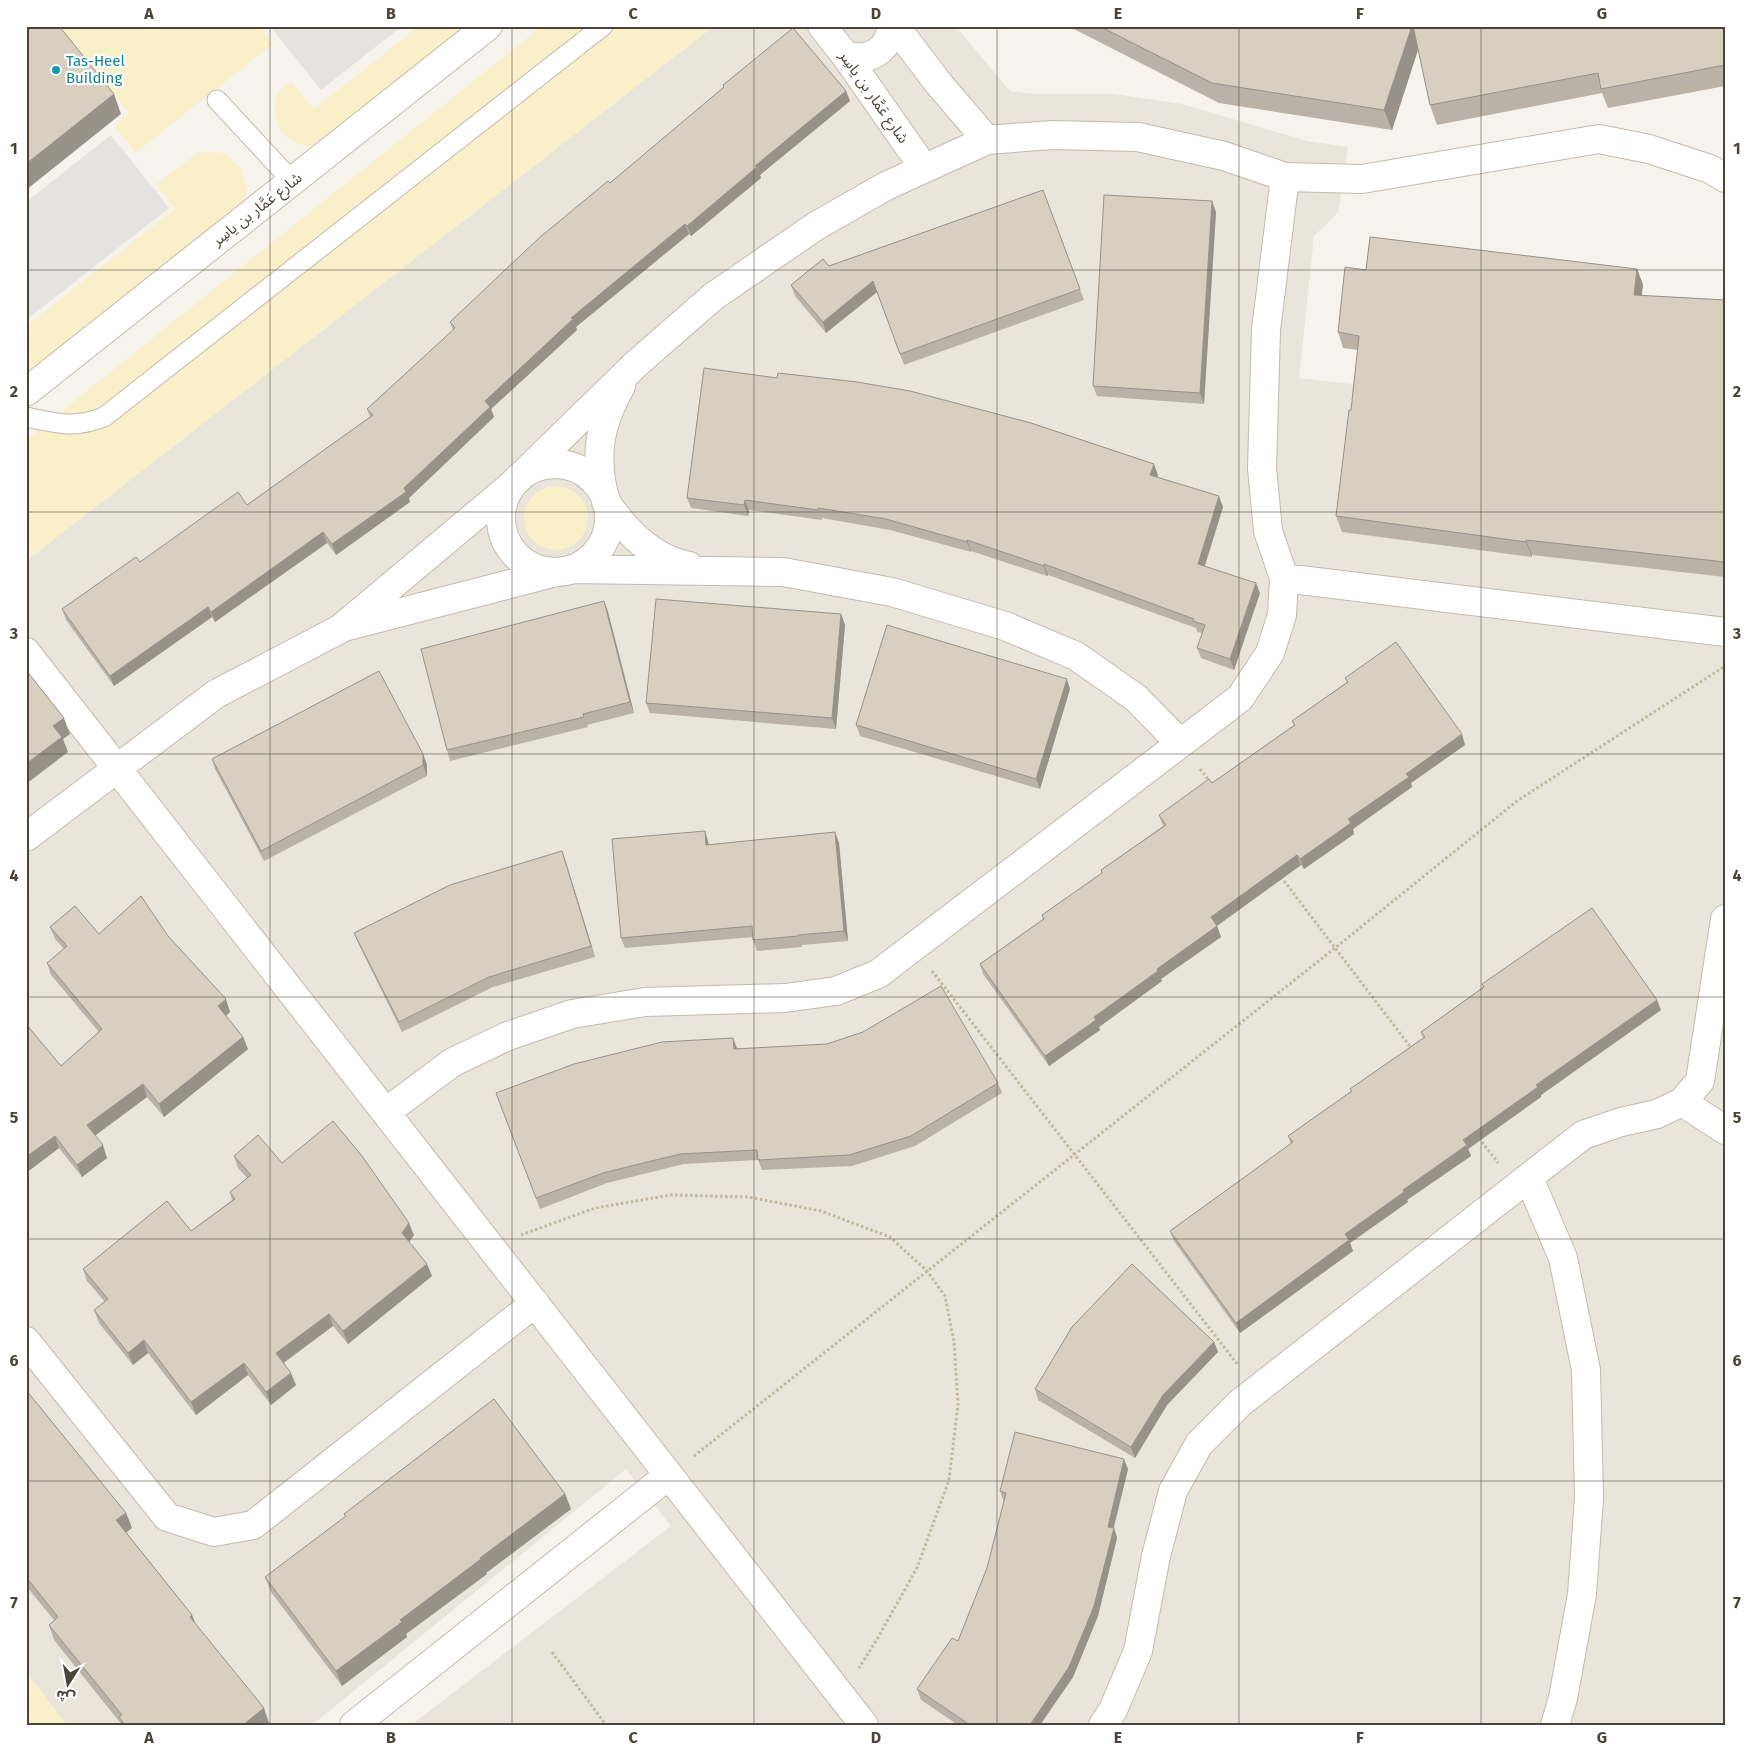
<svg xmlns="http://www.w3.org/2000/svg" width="1751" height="1751" viewBox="0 0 1751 1751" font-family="'Fira Sans','Noto Sans Arabic',sans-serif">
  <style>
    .residential { fill: #eae5da }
    .sand { fill: #f9efc9 }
    .parking { fill: #e5e3e0 }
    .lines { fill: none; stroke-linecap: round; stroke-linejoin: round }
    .service-casing { stroke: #c2bbae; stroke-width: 21 }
    .pedestrian-casing { stroke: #c2bbae; stroke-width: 30 }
    .minor-casing { stroke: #c2bbae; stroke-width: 30 }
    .path { stroke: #c4b79f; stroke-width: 3; stroke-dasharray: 2.5 2.5; stroke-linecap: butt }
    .service { stroke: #fff; stroke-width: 19 }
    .pedestrian { stroke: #fff; stroke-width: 28 }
    .minor { stroke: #fff; stroke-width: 28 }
    .wall { fill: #bab2a6 }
    .shaded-wall { fill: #979187 }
    .building { fill: #d8cfc1; stroke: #979187 }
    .grid { fill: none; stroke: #4b4439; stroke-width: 1; stroke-opacity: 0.55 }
    .culture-dot { fill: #0f9aa8; stroke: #fff; stroke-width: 2 }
    .labels { text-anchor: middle; stroke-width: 4.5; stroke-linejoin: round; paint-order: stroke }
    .culture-label { font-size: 15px; fill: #0d838f; stroke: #fff; text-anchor: start }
    .street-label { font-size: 15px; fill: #4b4439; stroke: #fff }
    .neatline { fill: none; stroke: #4b4439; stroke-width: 2 }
    .grid-label { font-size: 16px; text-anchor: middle; font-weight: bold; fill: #4b4439 }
  </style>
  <rect width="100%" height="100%" fill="#f6f3ec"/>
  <path class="residential" d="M 714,26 L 959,26 L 957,28 L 1010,91 L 1035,94 L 1114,94 L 1182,104 L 1307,141 L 1348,147 L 1338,213 L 1314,236 L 1299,378 L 1627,415 L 1725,432 L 1725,1725 L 411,1725 L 671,1526 L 626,1469 L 312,1725 L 67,1725 L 26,1672 L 26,561 Z"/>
  <path class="sand" d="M 59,26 L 259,26 L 273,44 L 135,153 L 115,126 L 129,113 Z
    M 419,26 L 477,26 L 317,148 C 293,144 277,136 275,111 C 275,105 275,96 279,91 C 281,88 287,85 291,82 L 314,109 Z
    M 542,26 L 714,26 L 26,561 L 26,440 Z
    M 199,152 L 224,153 L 240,167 L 248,190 L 237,219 L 26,387 L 26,326 L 175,209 L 156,184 Z
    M524 518a32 32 0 1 1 64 0a32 32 0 1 1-64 0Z
    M 26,1672 L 67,1725 L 26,1725 Z"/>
  <path class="parking" d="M 270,26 L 402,26 L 321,90 Z
    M 111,135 L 169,208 L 26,320 L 26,202 Z"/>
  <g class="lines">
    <defs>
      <path id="service" d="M 217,100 L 292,181
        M 26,417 C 56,423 74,429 104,417 L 603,26"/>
      <path id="pedestrian" d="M 1285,177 L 1362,179 L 1599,139 L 1649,149 L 1710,169 L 1725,178"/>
      <path id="minor" d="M 822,26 L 845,55 L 924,168
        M 895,26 L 939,84 L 987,140
        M 845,55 C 867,63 890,51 891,26
        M 26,392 L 488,26
        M501 518a54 54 0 1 1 108 0a54 54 0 1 1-108 0Z
        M 604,495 C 594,453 600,423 621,386
        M 606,502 C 626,532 653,559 689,566
        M 574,569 L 783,572 L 892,592 L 1005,626 L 1076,656 L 1136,698 L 1180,743
        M 1284,578 L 1725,632
        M 348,626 L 556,572
        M 26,652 L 864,1725
        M 26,837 L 216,694 L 340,629 L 512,485
        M 1682,1102 L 1725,1130
        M 386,1112 L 453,1062 L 508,1036 L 572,1014 L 645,1002 L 785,998 L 836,991 L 878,974 L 1240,698 L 1270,653 L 1282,615 L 1284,578 L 1268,531 L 1262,468 L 1266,330 L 1285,177 L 1224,156 L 1138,137 L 1052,135 L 987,140 L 886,186 L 816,226 L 714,296 L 636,364 L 514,483
        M 1529,1178 L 1563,1258 L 1586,1370 L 1589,1498 L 1582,1594 L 1563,1698 L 1555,1725
        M 26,1341 L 167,1517 L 214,1532 L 253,1525 L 535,1303
        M 354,1725 L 669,1475
        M 1103,1725 L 1113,1710 L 1138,1651 L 1156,1556 L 1173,1491 L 1199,1444 L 1240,1403 L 1583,1135 L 1621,1122 L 1657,1114 L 1682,1102 L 1700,1081 L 1725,919"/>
    </defs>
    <use href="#service" class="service-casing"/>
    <use href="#pedestrian" class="pedestrian-casing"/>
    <use href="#minor" class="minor-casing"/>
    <path class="path" d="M 1200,769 L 1210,782
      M 1281,877 L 1412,1049
      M 932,971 L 1238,1365
      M 1479,1138 L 1498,1163
      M 521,1235 L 595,1208 L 671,1195 L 748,1197 L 821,1211 L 890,1237 L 927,1271 L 945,1296 L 954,1342 L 958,1404 L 949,1480 L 917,1568 L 876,1641 L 859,1668
      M 694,1456 L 1335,948 L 1517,801 L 1725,666
      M 552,1652 L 606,1725"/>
    <use href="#service" class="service"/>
    <use href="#pedestrian" class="pedestrian"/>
    <use href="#minor" class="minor"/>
  </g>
  <path class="wall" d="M 1068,26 L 1725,26 L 1725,86 L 1608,108 L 1602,93 L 1437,125 L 1430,105 L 1418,49 L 1392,130 L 1219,103 Z
    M 723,85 L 846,91 L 850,101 L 760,175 L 761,178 L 691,236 L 689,234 L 576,327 L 577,330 L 491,409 L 494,417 L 409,498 L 410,502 L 336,555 L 327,543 L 215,622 L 212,617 L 114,686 L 66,620 L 62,609 L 140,562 L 247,505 L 370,417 L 367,409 L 453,330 L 450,322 L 610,183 L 724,88 Z
    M 1043,190 L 1084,300 L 904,365 L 877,292 L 826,333 L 795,296 L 791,285 L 829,266 Z
    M 1212,201 L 1216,212 L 1204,404 L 1097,396 L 1093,386 Z
    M 1637,269 L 1643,285 L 1641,295 L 1725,300 L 1725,577 L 1532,555 L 1532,557 L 1342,532 L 1336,516 L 1351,410 L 1358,350 L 1343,348 L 1338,332 L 1366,270 Z
    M 1158,475 L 1157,477 L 1223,507 L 1205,566 L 1260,593 L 1234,670 L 1201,658 L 1197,648 L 1202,633 L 1197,632 L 1196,628 L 1048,575 L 1047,576 L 971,551 L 971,552 L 890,530 L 822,518 L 822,520 L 749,510 L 748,516 L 691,508 L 687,498 Z
    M 604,601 L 608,612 L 634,713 L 587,725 L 588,727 L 450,761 L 447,750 Z
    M 841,614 L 845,625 L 836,729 L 650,713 L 646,703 Z
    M 1345,678 L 1465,745 L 1411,783 L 1412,787 L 1353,829 L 1354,834 L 1304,869 L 1301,865 L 1217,926 L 1221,937 L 1161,979 L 1162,981 L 1099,1027 L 1100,1030 L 1049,1066 L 983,974 L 980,964 L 1043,919 L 1042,915 L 1102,873 L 1101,870 L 1163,826 L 1159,815 L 1212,783 L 1294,725 L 1292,721 L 1347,682 Z
    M 1070,689 L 1040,789 L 860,736 L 856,725 Z
    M 423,754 L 427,765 L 427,776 L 264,861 L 215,769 L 212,759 Z
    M 705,831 L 708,841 L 709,845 L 835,832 L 839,843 L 848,941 L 802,945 L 802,947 L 757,951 L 753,940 L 753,937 L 625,948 L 621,938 Z
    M 562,851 L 595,957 L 493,987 L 402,1032 L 358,943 L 354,933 Z
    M 50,927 L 99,934 L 168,936 L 230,1012 L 226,1016 L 243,1037 L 248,1049 L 164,1117 L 147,1097 L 95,1135 L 107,1158 L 82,1177 L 59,1148 L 26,1173 L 61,1066 L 99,1032 L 51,975 L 47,963 L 64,949 L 55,939 Z
    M 1482,984 L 1657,1000 L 1661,1010 L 1541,1095 L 1541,1097 L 1468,1149 L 1471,1156 L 1407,1200 L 1408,1202 L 1350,1243 L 1353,1251 L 1240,1333 L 1174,1241 L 1170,1231 L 1291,1144 L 1288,1136 L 1351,1091 L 1350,1089 L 1423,1038 L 1421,1032 L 1483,987 Z
    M 733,1038 L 737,1048 L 998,1083 L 1002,1093 L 915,1146 L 852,1166 L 762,1170 L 758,1160 L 684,1164 L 607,1183 L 540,1209 L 496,1093 Z
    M 234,1156 L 282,1163 L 414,1235 L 409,1242 L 427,1264 L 432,1276 L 348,1344 L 333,1326 L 284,1363 L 296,1385 L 271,1405 L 248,1375 L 196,1415 L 148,1353 L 133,1365 L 99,1323 L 94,1310 L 105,1302 L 87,1281 L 83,1269 L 191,1231 L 232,1200 L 230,1192 L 247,1178 L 238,1168 Z
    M 1214,1342 L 1218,1352 L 1167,1405 L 1135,1458 L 1038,1400 L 1035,1389 Z
    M 26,1390 L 126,1513 L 132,1528 L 126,1532 L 192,1615 L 196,1625 L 269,1723 L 267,1725 L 122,1725 L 54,1640 L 49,1625 L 54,1620 L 26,1586 Z
    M 1128,1469 L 1114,1528 L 1117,1538 L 1098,1616 L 1073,1677 L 1040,1725 L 958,1725 L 921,1700 L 917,1689 L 958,1641 L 987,1568 L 1004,1502 L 1000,1491 Z
    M 565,1494 L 571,1509 L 486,1573 L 487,1574 L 406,1634 L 407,1637 L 342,1686 L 271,1592 L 265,1577 L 345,1517 L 344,1514 Z"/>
  <path class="shaded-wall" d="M 1412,26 L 1413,26 L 1420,44 L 1392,130 L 1384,110 Z
    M 846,91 L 850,101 L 760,175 L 761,178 L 691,236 L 687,226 L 755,166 Z
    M 114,94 L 121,114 L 26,190 L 26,164 Z
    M 1212,201 L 1216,212 L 1204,404 L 1200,393 Z
    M 685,224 L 689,234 L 576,327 L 577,330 L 491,409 L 494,417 L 409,498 L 410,502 L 336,555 L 332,544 L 404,488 L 485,401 L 571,318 Z
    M 1637,269 L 1643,285 L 1640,311 L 1634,295 Z
    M 873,281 L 877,292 L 826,333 L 823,322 Z
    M 1154,464 L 1158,475 L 1154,486 L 1150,475 Z
    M 1219,496 L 1223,507 L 1202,574 L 1198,564 Z
    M 745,500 L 749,510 L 748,516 L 744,505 Z
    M 323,532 L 327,543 L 215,622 L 211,612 Z
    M 967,540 L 971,551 L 971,552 L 967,542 Z
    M 1526,540 L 1532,555 L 1532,557 L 1526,542 Z
    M 1044,564 L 1048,575 L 1047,576 L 1044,566 Z
    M 1256,583 L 1260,593 L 1234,670 L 1230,659 Z
    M 604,601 L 608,612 L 634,713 L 630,702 Z
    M 208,607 L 212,617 L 114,686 L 110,676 Z
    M 841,614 L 845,625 L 836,729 L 832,718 Z
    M 1067,679 L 1070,689 L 1040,789 L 1036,779 Z
    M 64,718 L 70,734 L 63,739 L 68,752 L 26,784 L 26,764 L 53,726 Z
    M 1462,734 L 1465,745 L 1411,783 L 1412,787 L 1353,829 L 1354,834 L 1304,869 L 1300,859 L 1348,819 L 1406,774 Z
    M 423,754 L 427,765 L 427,776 L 423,765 Z
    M 705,831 L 708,841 L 710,855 L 706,845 Z
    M 835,832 L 839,843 L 848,941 L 844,931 Z
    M 562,851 L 566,862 L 595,957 L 591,946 Z
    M 1297,855 L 1301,865 L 1214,928 L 1211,917 Z
    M 1217,926 L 1221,937 L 1161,979 L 1162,981 L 1099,1027 L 1100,1030 L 1049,1066 L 1045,1056 L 1094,1017 L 1157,969 Z
    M 226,999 L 230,1012 L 222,1019 L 218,1006 Z
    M 1657,1000 L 1661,1010 L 1541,1095 L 1541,1097 L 1468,1149 L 1471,1156 L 1407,1200 L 1408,1202 L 1350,1243 L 1353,1251 L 1240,1333 L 1236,1323 L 1345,1234 L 1403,1190 L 1463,1140 L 1536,1085 Z
    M 243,1037 L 248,1049 L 164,1117 L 159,1104 Z
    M 733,1038 L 737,1049 L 734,1049 Z
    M 143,1084 L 147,1097 L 92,1138 L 87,1125 Z
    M 55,1136 L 59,1148 L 26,1173 L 26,1157 Z
    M 103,1145 L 107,1158 L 82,1177 L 77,1165 Z
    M 409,1223 L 414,1235 L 406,1246 L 402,1233 Z
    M 427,1264 L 432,1276 L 348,1344 L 343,1331 Z
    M 329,1314 L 333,1326 L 280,1365 L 276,1353 Z
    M 144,1340 L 148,1353 L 133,1365 L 128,1353 Z
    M 1214,1342 L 1218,1352 L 1167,1405 L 1135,1458 L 1131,1447 L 1163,1395 Z
    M 244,1363 L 248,1375 L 196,1415 L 191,1402 Z
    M 291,1373 L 296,1385 L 271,1405 L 266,1392 Z
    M 1124,1459 L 1128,1469 L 1111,1537 L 1108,1527 Z
    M 565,1494 L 571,1509 L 486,1573 L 487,1574 L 406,1634 L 407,1637 L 342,1686 L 336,1671 L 400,1620 L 480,1558 Z
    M 126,1513 L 132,1528 L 122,1536 L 116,1520 Z
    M 1114,1528 L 1117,1538 L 1098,1616 L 1073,1677 L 1040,1725 L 1030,1725 Z
    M 192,1615 L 198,1630 L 190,1617 Z
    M 264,1708 L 269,1723 L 267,1725 L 243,1725 Z"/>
  <path class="building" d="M 26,26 L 59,26 L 114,94 L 26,164 Z
    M 1099,26 L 1412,26 L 1384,110 L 1212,83 Z
    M 1413,26 L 1725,26 L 1725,65 L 1601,89 L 1598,73 L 1430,105 Z
    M 793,28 L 846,91 L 755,166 L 757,167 L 687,226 L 685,224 L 571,318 L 573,319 L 485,401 L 490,407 L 404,488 L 406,492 L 332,544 L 323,532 L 211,612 L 208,607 L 110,676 L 62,609 L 136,557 L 140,562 L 238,492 L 247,505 L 373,415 L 367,409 L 455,328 L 450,322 L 539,238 L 608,181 L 610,183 L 724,87 L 723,85 Z
    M 1043,190 L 1080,289 L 900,354 L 873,281 L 823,322 L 791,285 L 823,259 L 829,266 Z
    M 1104,195 L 1212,201 L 1200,393 L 1093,386 Z
    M 1370,237 L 1637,269 L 1634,295 L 1725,300 L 1725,562 L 1526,540 L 1526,542 L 1336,516 L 1349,410 L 1351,410 L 1359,336 L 1338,332 L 1345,267 L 1366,270 Z
    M 704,368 L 777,378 L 778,373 L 857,382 L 910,391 L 1031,423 L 1154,464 L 1150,475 L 1219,496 L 1198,564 L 1256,583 L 1230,659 L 1197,648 L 1205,625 L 1193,621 L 1194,619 L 1044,564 L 1044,566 L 967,540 L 967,542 L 886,519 L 818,508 L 818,510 L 745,500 L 744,505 L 687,498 Z
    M 656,599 L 841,614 L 832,718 L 646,703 Z
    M 604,601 L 630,702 L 583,714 L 584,717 L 447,750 L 421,649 Z
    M 887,625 L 1067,679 L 1036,779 L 856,725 Z
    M 1396,642 L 1462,734 L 1406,774 L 1409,777 L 1348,819 L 1351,823 L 1300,859 L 1297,855 L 1211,917 L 1217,926 L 1157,969 L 1158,971 L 1094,1017 L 1096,1020 L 1045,1056 L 980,964 L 1044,919 L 1042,915 L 1102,873 L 1101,870 L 1166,825 L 1159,815 L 1209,779 L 1212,783 L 1295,725 L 1292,721 L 1348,682 L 1345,678 Z
    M 26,670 L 64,718 L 53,726 L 62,737 L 26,764 Z
    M 379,671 L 423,754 L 423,765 L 261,851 L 212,759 Z
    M 705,831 L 706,845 L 835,832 L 844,931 L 798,935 L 798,936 L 753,940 L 752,926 L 621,938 L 612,839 Z
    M 562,851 L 591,946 L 489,977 L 399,1022 L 354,933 L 450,885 Z
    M 141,896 L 168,936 L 226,999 L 218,1006 L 243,1037 L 159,1104 L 143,1084 L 87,1125 L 103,1145 L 77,1165 L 55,1136 L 26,1157 L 26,1024 L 61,1066 L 102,1029 L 47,963 L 67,946 L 50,927 L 75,906 L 99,934 Z
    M 1592,908 L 1657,1000 L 1536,1085 L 1538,1087 L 1463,1140 L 1467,1145 L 1403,1190 L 1404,1192 L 1345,1234 L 1349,1240 L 1236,1323 L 1170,1231 L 1293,1142 L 1288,1136 L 1352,1091 L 1350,1089 L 1425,1037 L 1421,1032 L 1484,987 L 1482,984 Z
    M 941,986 L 998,1083 L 911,1136 L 849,1155 L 758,1160 L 757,1150 L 680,1154 L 603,1173 L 536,1198 L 496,1093 L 574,1064 L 662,1042 L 733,1038 L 734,1049 L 827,1044 L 863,1032 Z
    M 333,1121 L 362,1156 L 409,1223 L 402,1233 L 427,1264 L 343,1331 L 329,1314 L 276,1353 L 291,1373 L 266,1392 L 244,1363 L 191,1402 L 144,1340 L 128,1353 L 94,1310 L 108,1299 L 83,1269 L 167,1201 L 191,1231 L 235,1199 L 230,1192 L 251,1175 L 234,1156 L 258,1135 L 282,1163 Z
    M 1132,1264 L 1214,1342 L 1163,1395 L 1131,1447 L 1035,1389 L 1072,1327 Z
    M 26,1390 L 126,1513 L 116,1520 L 192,1615 L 190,1617 L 264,1708 L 243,1725 L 125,1725 L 119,1717 L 122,1715 L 49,1625 L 58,1617 L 26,1577 Z
    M 494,1399 L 565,1494 L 480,1558 L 481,1559 L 400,1620 L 402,1622 L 336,1671 L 265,1577 L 346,1516 L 344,1514 Z
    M 1015,1432 L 1124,1459 L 1108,1527 L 1114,1528 L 1094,1606 L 1069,1667 L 1030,1725 L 970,1725 L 917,1689 L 952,1638 L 958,1641 L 987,1568 L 1006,1493 L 1000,1491 Z"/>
  <path class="grid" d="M 270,26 L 270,1725M 512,26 L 512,1725M 754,26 L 754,1725M 997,26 L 997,1725M 1239,26 L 1239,1725M 1481,26 L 1481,1725M 26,270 L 1725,270M 26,512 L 1725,512M 26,754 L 1725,754M 26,997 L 1725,997M 26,1239 L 1725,1239M 26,1481 L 1725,1481"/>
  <circle class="culture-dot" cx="56" cy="70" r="5"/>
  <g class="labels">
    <g class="culture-label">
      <text x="66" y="66">Tas-Heel<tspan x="66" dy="17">Building</tspan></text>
    </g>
    <g class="street-label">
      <text transform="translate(874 97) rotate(55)" y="5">شارع عَمَّار بن ياسِر</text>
      <text transform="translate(257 209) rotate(-38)" y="5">شارع عَمَّار بن ياسِر</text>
    </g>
  </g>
  <rect width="1751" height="1751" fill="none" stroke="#ffffff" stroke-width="55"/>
  <g transform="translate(68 1684) rotate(191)" stroke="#ffffff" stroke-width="4" paint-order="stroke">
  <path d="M0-4L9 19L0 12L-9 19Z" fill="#4b4439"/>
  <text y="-8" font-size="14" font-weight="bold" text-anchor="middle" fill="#4b4439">ش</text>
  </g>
  <rect x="28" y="28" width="1696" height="1696" class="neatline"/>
  <g class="grid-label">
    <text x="149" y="19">A</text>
    <text x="391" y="19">B</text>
    <text x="633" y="19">C</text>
    <text x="876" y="19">D</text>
    <text x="1118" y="19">E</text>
    <text x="1360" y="19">F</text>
    <text x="1602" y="19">G</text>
    <text x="14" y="154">1</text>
    <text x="1737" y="154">1</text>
    <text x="14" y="397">2</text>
    <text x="1737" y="397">2</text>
    <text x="14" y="639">3</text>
    <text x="1737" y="639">3</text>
    <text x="14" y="881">4</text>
    <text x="1737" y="881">4</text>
    <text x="14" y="1123">5</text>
    <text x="1737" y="1123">5</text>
    <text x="14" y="1366">6</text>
    <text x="1737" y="1366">6</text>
    <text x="14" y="1608">7</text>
    <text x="1737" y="1608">7</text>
    <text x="149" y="1743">A</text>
    <text x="391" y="1743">B</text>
    <text x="633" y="1743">C</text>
    <text x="876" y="1743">D</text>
    <text x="1118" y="1743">E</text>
    <text x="1360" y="1743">F</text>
    <text x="1602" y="1743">G</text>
  </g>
</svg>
